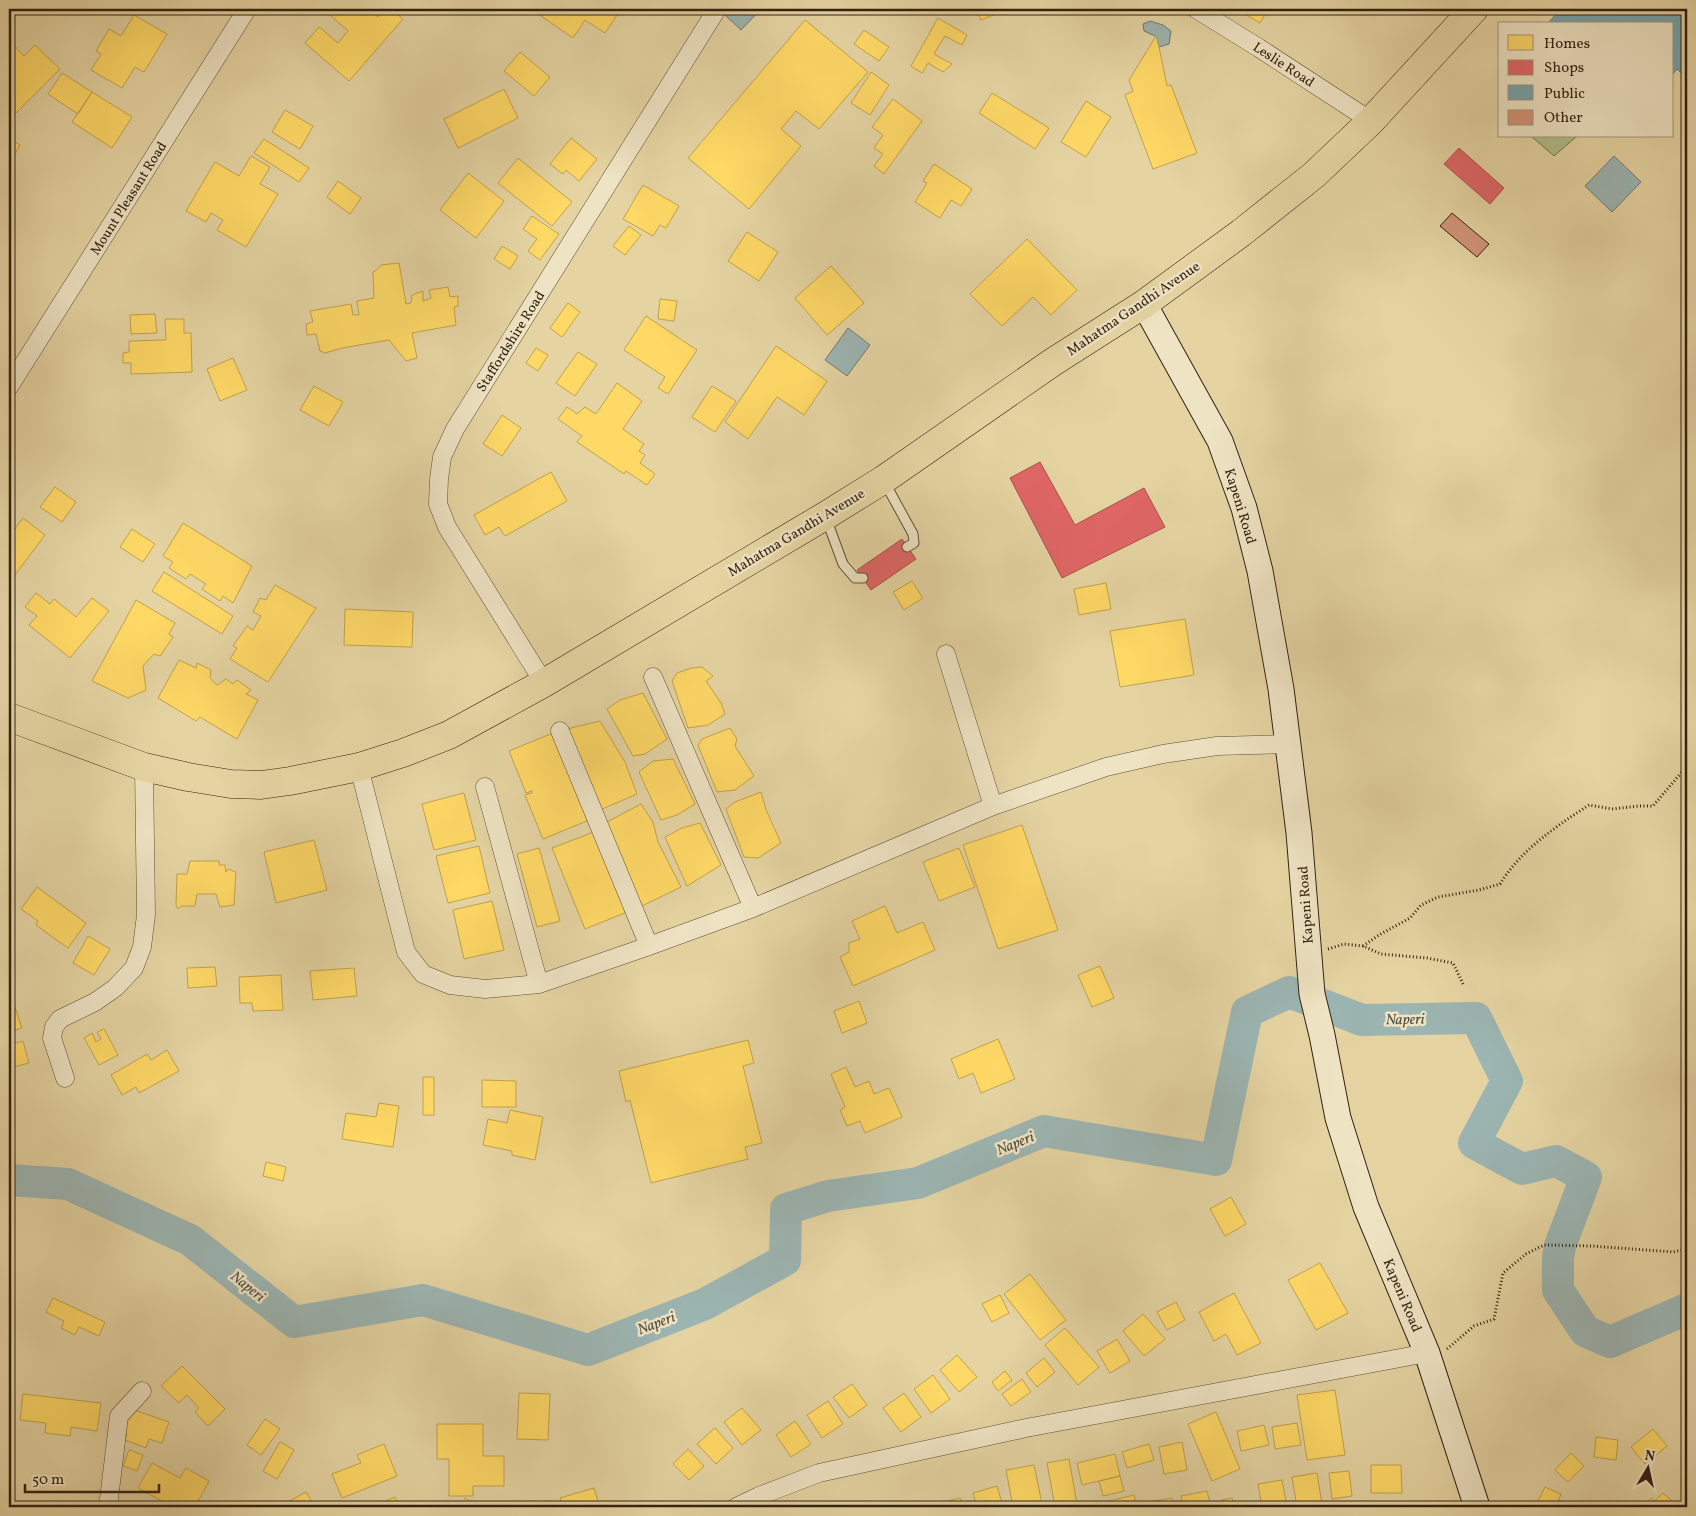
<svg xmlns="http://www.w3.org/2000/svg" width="1696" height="1516" viewBox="0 0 1696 1516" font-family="Vollkorn,serif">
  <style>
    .green { fill: #b1bd88; stroke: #726f4c }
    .water { fill: #9cb5b2; stroke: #727a72 }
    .homes { fill: #ffd966; stroke: #c2a24c }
    .shops { fill: #e06666; stroke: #ac514c }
    .public { fill: #76a5af; stroke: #627d80 }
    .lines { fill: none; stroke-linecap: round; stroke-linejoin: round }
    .river { stroke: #9cb5b2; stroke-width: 32 }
    .building { fill: #d3947a; stroke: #332111 }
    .service-casing { stroke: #604e35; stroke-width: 11 }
    .minor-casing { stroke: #604e35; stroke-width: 19 }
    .secondary-casing { stroke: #332111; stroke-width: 27 }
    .primary-casing { stroke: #332111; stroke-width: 29 }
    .path { stroke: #332111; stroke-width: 3; stroke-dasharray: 1 2.5; stroke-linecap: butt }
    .service { stroke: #eee3c3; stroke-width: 9 }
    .minor { stroke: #eee3c3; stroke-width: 18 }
    .secondary { stroke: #eee3c3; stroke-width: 25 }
    .primary { stroke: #e5d4a2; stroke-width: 28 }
    .labels { text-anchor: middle; stroke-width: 5; stroke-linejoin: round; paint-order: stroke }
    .street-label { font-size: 14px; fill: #332111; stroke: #eee3c3 }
    .water-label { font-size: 15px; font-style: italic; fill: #524d41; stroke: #eee3c3 }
  </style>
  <rect width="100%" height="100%" fill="#e5d4a2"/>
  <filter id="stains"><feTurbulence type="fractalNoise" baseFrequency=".004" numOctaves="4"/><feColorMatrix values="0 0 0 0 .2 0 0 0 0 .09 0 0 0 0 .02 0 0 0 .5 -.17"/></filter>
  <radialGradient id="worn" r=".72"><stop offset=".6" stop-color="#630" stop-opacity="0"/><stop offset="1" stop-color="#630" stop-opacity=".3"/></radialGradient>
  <path class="green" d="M 1531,136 L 1577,136 L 1554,156 Z"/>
  <path class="water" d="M 729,9 L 761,9 L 741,30 L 724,14 Z
    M 1150,21 L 1163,25 L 1171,31 L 1169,44 L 1159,47 L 1155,36 L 1144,31 L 1143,24 Z
    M 1614,156 L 1641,182 L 1612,212 L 1585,186 Z
    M 848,328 L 870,345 L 847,376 L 825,360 Z"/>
  <path class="homes" d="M 334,9 L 368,9 L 378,17 L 385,9 L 391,9 L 403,19 L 349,81 L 305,43 L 319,27 L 338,43 L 348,31 L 329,14 Z
    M 546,9 L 621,9 L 605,33 L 585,20 L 573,38 L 541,16 Z
    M 976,9 L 1008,9 L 981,20 Z
    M 1245,9 L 1268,9 L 1260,23 L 1243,13 Z
    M 134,15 L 167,34 L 144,72 L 135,67 L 122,88 L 91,70 L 101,54 L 96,51 L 109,29 L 121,36 Z
    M 938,18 L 967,35 L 962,45 L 945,36 L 934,54 L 952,64 L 943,72 L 928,63 L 922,73 L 911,66 Z
    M 805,20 L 868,72 L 819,129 L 796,111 L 781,129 L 801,146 L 749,209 L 688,158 Z
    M 864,30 L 889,47 L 879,61 L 854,44 Z
    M 1156,36 L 1159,47 L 1167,86 L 1171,85 L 1197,153 L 1153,169 L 1125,95 L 1133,91 L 1129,80 Z
    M 9,40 L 24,56 L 35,45 L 60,69 L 9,120 Z
    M 520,52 L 550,77 L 534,96 L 504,71 Z
    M 871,72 L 889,85 L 870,115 L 851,103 Z
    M 62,73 L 92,92 L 78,114 L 48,94 Z
    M 504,89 L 518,118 L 458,148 L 444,119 Z
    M 92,92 L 132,117 L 112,148 L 72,122 Z
    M 992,93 L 1049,128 L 1035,149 L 979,113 Z
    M 893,99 L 922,121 L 884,174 L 874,166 L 883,154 L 874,148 L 883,135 L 872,127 Z
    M 1086,101 L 1111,117 L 1086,157 L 1061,142 Z
    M 285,110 L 313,126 L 300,149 L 272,132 Z
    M 9,138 L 20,145 L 9,164 Z
    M 571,138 L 597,159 L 579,181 L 566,170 L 563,174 L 550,164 Z
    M 264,139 L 309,168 L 299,182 L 254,153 Z
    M 251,156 L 270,167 L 260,184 L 278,194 L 246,247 L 217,230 L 223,220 L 211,213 L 206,222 L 186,211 L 215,162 L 239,176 Z
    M 518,158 L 572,202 L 552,226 L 498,183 Z
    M 934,164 L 972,189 L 961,206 L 951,200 L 940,218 L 915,202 L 927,183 L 923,181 Z
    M 468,173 L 504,201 L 476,238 L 440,210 Z
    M 338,181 L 361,198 L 350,214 L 327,197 Z
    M 643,185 L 679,206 L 666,228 L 660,225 L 653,236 L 623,219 Z
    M 532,216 L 559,234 L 540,260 L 528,251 L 537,239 L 523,229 Z
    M 629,226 L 641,235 L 625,255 L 613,246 Z
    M 747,232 L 778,252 L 759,281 L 728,261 Z
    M 1027,239 L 1077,290 L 1051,315 L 1033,297 L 1002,326 L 970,294 Z
    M 502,246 L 518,256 L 510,269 L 494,259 Z
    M 399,263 L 406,304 L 411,303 L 412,295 L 423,291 L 423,301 L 431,298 L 429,290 L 448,287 L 450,297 L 458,296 L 458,306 L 454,307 L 456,325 L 412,333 L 417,358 L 406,361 L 389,340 L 342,348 L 325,353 L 320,351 L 316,334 L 307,335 L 306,324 L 313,322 L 310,311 L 351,304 L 353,315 L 359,315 L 357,301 L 374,298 L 373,272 L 378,269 L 381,265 Z
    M 831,266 L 864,303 L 827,335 L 795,298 Z
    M 660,299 L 677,301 L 674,321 L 658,319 Z
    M 568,303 L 580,312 L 562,337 L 550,328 Z
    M 155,314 L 157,333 L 131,334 L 130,315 Z
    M 646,316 L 697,350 L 668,394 L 658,388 L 665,377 L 624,350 Z
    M 165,319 L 184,319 L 184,333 L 191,333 L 192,372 L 131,374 L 131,363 L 123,363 L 123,353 L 129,352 L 129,341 L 166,340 Z
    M 776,346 L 827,381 L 804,415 L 777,397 L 748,439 L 725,422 Z
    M 536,348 L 548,355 L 538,371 L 526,363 Z
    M 578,352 L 597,364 L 575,396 L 556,383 Z
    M 233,358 L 247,390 L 220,401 L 207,369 Z
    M 617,383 L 642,401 L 623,429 L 644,444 L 639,451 L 645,455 L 640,463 L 655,474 L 647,485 L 626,471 L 624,474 L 577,442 L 582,436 L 558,419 L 567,407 L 577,414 L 585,407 L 596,414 Z
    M 314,386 L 343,402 L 329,426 L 300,410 Z
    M 712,386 L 736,401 L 715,432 L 692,417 Z
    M 502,415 L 521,428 L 502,456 L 483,444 Z
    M 551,472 L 567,501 L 505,536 L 499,527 L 485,535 L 474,515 Z
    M 55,487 L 76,502 L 62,522 L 40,507 Z
    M 23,518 L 45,535 L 9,583 L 9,537 Z
    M 183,523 L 252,566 L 233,603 L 223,596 L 220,601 L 202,589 L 206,584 L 190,574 L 186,579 L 169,568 L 173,562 L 163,556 Z
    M 132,529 L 155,544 L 143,562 L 120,547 Z
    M 164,572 L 233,616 L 222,634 L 152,591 Z
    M 912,581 L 923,598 L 904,610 L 893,592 Z
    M 1106,583 L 1111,609 L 1079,615 L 1074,589 Z
    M 275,585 L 316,608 L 268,682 L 230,659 L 237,648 L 233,646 L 247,626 L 253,630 L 261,616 L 253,612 L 260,598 L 266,600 Z
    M 36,593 L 50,604 L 54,599 L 76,617 L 92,598 L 109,611 L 70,658 L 29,625 L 37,616 L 25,607 Z
    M 136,600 L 175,623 L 169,634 L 173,637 L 160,656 L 154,654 L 143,666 L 146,690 L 128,698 L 92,681 Z
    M 345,609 L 413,612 L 412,647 L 344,645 Z
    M 1185,619 L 1194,675 L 1120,687 L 1110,631 Z
    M 179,660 L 196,668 L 197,663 L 211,670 L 210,678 L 217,685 L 226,679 L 233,684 L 237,680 L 251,690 L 246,694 L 258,700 L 237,739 L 200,717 L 196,721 L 158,698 Z
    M 702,667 L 713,676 L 706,681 L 721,703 L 725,714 L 708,725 L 688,728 L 672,681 L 677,673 L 692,668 Z
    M 643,693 L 667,739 L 645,754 L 633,756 L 607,709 L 620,700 Z
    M 600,721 L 625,762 L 637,794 L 602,809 L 567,729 Z
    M 730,728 L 737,739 L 735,746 L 754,776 L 735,790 L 717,792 L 698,745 L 702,739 Z
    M 553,733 L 589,820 L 543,839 L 525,795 L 532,793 L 532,791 L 526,793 L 509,751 Z
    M 673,759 L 695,804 L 677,815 L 661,820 L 639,772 L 653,761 Z
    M 761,792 L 766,810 L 781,843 L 758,858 L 744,857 L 726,809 L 735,802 Z
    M 464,793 L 476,840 L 434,850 L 422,804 Z
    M 641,804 L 653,822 L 658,842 L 681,887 L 642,906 L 605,823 Z
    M 700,823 L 721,865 L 687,886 L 665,837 L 682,828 Z
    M 1022,825 L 1058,930 L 998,949 L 963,845 Z
    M 594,832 L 627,912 L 585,929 L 552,848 Z
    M 314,840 L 327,890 L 276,903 L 264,852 Z
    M 479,846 L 490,893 L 448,903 L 436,856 Z
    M 539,848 L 560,921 L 537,927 L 517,854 Z
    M 959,848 L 975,887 L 939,901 L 923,862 Z
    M 190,861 L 219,861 L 219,865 L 225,865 L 226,872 L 228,869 L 236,872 L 234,905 L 220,907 L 216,894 L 197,894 L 195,906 L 181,906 L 178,909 L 176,905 L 177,874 L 187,874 Z
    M 37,887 L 86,923 L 68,948 L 36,925 L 38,921 L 21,909 Z
    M 492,901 L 504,950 L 464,959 L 453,910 Z
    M 885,906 L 897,933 L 923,922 L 935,950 L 853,986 L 840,957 L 849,952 L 849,943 L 860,939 L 852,921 Z
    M 88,936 L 110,949 L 94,975 L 73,963 Z
    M 1100,966 L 1114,998 L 1092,1007 L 1078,975 Z
    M 215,967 L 217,986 L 188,988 L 187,968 Z
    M 354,968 L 357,996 L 313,1000 L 310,971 Z
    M 281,975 L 283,1010 L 253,1011 L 252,1003 L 240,1003 L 239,977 Z
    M 12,998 L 22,1028 L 9,1032 L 9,999 Z
    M 859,1001 L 867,1023 L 842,1033 L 834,1011 Z
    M 104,1029 L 118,1055 L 99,1065 L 84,1038 L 92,1033 L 96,1042 L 101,1039 L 97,1032 Z
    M 998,1039 L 1015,1079 L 981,1093 L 973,1073 L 959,1079 L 951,1059 Z
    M 748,1040 L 754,1063 L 743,1066 L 762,1143 L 745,1147 L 748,1159 L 651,1183 L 630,1100 L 626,1102 L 619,1071 Z
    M 23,1041 L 29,1063 L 13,1067 L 15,1075 L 9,1077 L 9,1045 Z
    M 167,1050 L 179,1071 L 139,1093 L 136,1087 L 122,1095 L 111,1075 L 147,1054 L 151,1060 Z
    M 846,1067 L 855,1087 L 869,1081 L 874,1094 L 889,1088 L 902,1117 L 865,1133 L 860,1121 L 847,1126 L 840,1110 L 845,1107 L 831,1074 Z
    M 423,1077 L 434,1077 L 434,1115 L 423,1115 Z
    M 482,1080 L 516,1081 L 516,1107 L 482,1107 Z
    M 379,1103 L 399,1106 L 393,1147 L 342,1139 L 346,1113 L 376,1117 Z
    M 510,1110 L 543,1117 L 535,1160 L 512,1155 L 512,1151 L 483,1145 L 488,1119 L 507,1123 Z
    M 266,1162 L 286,1167 L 283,1181 L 263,1176 Z
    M 1231,1197 L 1246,1224 L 1225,1236 L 1210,1209 Z
    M 1320,1263 L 1348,1313 L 1316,1330 L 1288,1280 Z
    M 1030,1274 L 1066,1320 L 1040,1340 L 1004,1294 Z
    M 1234,1293 L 1261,1343 L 1237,1355 L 1226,1334 L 1214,1341 L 1199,1312 Z
    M 1000,1295 L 1009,1313 L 992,1322 L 982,1304 Z
    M 53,1298 L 105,1322 L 99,1336 L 79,1327 L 75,1335 L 61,1328 L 64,1321 L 46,1312 Z
    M 1176,1302 L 1185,1320 L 1167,1330 L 1157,1312 Z
    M 1143,1314 L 1165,1339 L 1144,1356 L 1123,1331 Z
    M 1065,1328 L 1099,1367 L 1078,1385 L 1045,1345 Z
    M 1117,1339 L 1130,1361 L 1110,1373 L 1097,1351 Z
    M 957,1355 L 977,1377 L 959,1392 L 940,1370 Z
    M 1044,1358 L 1055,1372 L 1037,1387 L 1026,1373 Z
    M 182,1366 L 225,1409 L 208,1426 L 195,1412 L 199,1408 L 187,1395 L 179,1403 L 161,1386 Z
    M 1005,1371 L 1012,1380 L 998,1391 L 992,1382 Z
    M 933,1375 L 950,1399 L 931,1413 L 914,1389 Z
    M 1022,1379 L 1031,1392 L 1011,1406 L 1002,1394 Z
    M 852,1384 L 867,1405 L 849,1418 L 833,1397 Z
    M 1335,1390 L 1345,1455 L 1307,1460 L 1297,1395 Z
    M 519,1393 L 550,1394 L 548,1440 L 517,1439 Z
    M 904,1393 L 921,1417 L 901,1432 L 883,1408 Z
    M 23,1394 L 101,1403 L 97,1431 L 71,1427 L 70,1436 L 45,1433 L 46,1423 L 20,1420 Z
    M 828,1401 L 843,1424 L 822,1438 L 807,1415 Z
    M 742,1408 L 761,1430 L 742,1445 L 724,1422 Z
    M 134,1410 L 169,1422 L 162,1443 L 149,1439 L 146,1448 L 125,1440 L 127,1434 L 118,1431 Z
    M 1216,1412 L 1240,1469 L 1212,1481 L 1188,1424 Z
    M 265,1419 L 280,1429 L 261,1455 L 247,1445 Z
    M 795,1421 L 811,1444 L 791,1457 L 776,1435 Z
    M 1297,1423 L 1301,1445 L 1275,1449 L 1272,1427 Z
    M 437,1424 L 483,1424 L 483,1456 L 504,1456 L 504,1486 L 473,1486 L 473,1496 L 449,1496 L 449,1459 L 437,1459 Z
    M 1264,1425 L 1269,1445 L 1241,1451 L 1237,1431 Z
    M 715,1428 L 733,1448 L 716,1464 L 697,1444 Z
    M 1653,1429 L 1667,1446 L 1645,1464 L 1631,1447 Z
    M 1596,1437 L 1618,1440 L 1616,1460 L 1594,1457 Z
    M 280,1442 L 294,1450 L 277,1479 L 263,1471 Z
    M 1182,1442 L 1187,1470 L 1164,1474 L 1159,1447 Z
    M 384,1444 L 397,1476 L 342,1498 L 332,1474 L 361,1463 L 357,1455 Z
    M 1149,1444 L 1154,1460 L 1127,1468 L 1122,1452 Z
    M 688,1449 L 704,1466 L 689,1480 L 673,1464 Z
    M 129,1450 L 143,1455 L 137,1471 L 123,1466 Z
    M 1571,1453 L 1584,1466 L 1568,1482 L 1555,1470 Z
    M 1115,1454 L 1120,1476 L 1082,1485 L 1077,1463 Z
    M 1069,1459 L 1077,1504 L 1055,1507 L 1047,1463 Z
    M 152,1463 L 180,1478 L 186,1468 L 209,1481 L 195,1507 L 161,1507 L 164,1502 L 138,1488 Z
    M 1034,1465 L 1042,1504 L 1025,1507 L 1013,1507 L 1006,1470 Z
    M 1371,1465 L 1401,1465 L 1402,1493 L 1371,1493 Z
    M 1349,1471 L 1352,1496 L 1332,1499 L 1329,1473 Z
    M 1317,1473 L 1322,1504 L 1297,1507 L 1292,1477 Z
    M 1120,1476 L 1124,1491 L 1103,1496 L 1099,1481 Z
    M 1282,1480 L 1287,1507 L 1262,1507 L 1258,1484 Z
    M 997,1486 L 1002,1503 L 987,1507 L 977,1507 L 973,1493 Z
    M 1545,1487 L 1561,1494 L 1556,1507 L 1541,1507 L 1536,1505 Z
    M 594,1488 L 600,1507 L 563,1507 L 560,1498 Z
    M 1207,1491 L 1211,1507 L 1183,1507 L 1181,1496 Z
    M 306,1492 L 315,1507 L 278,1507 Z
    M 1663,1493 L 1674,1503 L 1671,1507 L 1642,1507 L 1651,1498 L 1655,1501 Z
    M 1134,1495 L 1137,1507 L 1110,1507 L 1109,1501 Z
    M 395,1497 L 399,1507 L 380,1507 L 379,1504 Z
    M 465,1498 L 474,1503 L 472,1507 L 460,1507 Z
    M 960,1498 L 963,1507 L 937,1507 L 936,1504 Z
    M 1172,1498 L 1173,1507 L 1149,1507 L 1148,1502 Z
    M 1232,1498 L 1234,1507 L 1224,1507 L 1222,1500 Z"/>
  <path class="shops" d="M 1459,148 L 1504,188 L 1490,204 L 1444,164 Z
    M 1040,462 L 1075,525 L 1144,488 L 1165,527 L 1062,578 L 1010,478 Z
    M 902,539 L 916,559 L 871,590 L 857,570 Z"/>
  <path class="public" d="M 1561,9 L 1687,9 L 1687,78 L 1677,69 L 1672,75 L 1672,24 L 1547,24 Z"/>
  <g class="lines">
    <path class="river" d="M 9,1180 L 68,1184 L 190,1240 L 294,1322 L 423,1300 L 588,1350 L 705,1304 L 785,1260 L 786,1209 L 828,1196 L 918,1183 L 1044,1131 L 1216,1160 L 1247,1012 L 1289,992 L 1362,1020 L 1476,1018 L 1507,1081 L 1474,1143 L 1522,1169 L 1556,1161 L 1586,1177 L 1560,1246 L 1558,1258 L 1558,1290 L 1585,1331 L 1610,1342 L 1687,1309"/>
  </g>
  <path class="building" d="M 1452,213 L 1489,244 L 1477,257 L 1440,226 Z"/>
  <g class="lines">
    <defs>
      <path id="service" d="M 885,483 L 913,534 L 914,543 L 907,547
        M 826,518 L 843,564 L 855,578 L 863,578"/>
      <path id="minor" d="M 1196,9 L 1259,48 L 1371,121
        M 9,387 L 247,9
        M 946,654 L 993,806
        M 653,677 L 753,908
        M 544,683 L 447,527 L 438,504 L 439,479 L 442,457 L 455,429 L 717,9
        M 560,731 L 649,946
        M 359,767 L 406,952 L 423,974 L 450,985 L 485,989 L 539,984 L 649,946 L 753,908 L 993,806 L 1106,767 L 1163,754 L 1217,746 L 1288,744
        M 485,787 L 539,984
        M 65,1078 L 52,1038 L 54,1027 L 60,1019 L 95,1002 L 115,988 L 134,968 L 142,947 L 146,915 L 144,767
        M 108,1507 L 119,1416 L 142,1391
        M 736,1507 L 759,1496 L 819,1473 L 1026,1428 L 1427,1353"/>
      <path id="secondary" d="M 1144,304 L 1220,441 L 1244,508 L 1260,571 L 1281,689 L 1299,833 L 1312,994 L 1322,1035 L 1338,1118 L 1366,1207 L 1427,1353 L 1477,1507"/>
      <path id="primary" d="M 9,717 L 144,767 L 188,777 L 231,784 L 261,785 L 290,781 L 359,767 L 403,753 L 449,735 L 544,683 L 825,516 L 883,480 L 1053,362 L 1144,304 L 1241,233 L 1314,175 L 1371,121 L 1474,9"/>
    </defs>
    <use href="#service" class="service-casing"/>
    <use href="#minor" class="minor-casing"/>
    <use href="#secondary" class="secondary-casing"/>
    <use href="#primary" class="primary-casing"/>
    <path class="path" d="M 1363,946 L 1379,935 L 1410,918 L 1421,905 L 1438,897 L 1479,890 L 1500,884 C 1521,850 1555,827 1589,805 L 1612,809 L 1639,806 L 1653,806 L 1687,766
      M 1328,949 L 1344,944 L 1363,946 L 1381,954 L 1427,958 L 1453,963 L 1463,984
      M 1447,1349 L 1474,1326 L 1494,1319 L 1503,1273 L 1526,1254 L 1544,1245 L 1592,1246 L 1673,1252 L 1687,1249"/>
    <use href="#service" class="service"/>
    <use href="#minor" class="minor"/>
    <use href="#secondary" class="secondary"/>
    <use href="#primary" class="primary"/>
  </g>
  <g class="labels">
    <g class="street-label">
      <text transform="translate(1284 64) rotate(33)" y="5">Leslie Road</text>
      <text transform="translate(128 198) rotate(-58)" y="5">Mount Pleasant Road</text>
      <text transform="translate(1133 308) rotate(-34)" y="5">Mahatma Gandhi Avenue</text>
      <text transform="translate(510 341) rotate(-58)" y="5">Staffordshire Road</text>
      <text transform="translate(1241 506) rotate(73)" y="5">Kapeni Road</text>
      <text transform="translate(796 532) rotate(-31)" y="5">Mahatma Gandhi Avenue</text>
      <text transform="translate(1305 905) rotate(-94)" y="5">Kapeni Road</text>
      <text transform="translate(1403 1295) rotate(67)" y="5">Kapeni Road</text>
    </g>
    <g class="water-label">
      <text transform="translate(1405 1019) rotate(-1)" y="5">Naperi</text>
      <text transform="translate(1015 1143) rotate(-22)" y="5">Naperi</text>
      <text transform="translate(248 1286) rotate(39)" y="5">Naperi</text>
      <text transform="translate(656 1323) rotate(-21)" y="5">Naperi</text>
    </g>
  </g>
  <rect width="1696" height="1516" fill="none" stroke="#e5d4a2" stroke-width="30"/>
  <rect x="10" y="10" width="1676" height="1496" fill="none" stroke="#332111" stroke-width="2.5"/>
  <rect x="15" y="15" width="1666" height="1486" fill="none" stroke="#332111"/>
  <rect x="1498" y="22" width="175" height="115" fill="#eee3c3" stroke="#a3957c"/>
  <rect x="1508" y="35" width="25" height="15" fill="#ffd966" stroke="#a3957c"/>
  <text x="1544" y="48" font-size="15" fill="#332111">Homes</text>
  <rect x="1508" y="60" width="25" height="15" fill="#e06666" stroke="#a3957c"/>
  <text x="1544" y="72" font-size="15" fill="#332111">Shops</text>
  <rect x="1508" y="85" width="25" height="15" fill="#76a5af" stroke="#a3957c"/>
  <text x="1544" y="98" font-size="15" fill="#332111">Public</text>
  <rect x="1508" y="110" width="25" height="15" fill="#d3947a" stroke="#a3957c"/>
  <text x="1544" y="122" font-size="15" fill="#332111">Other</text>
  <g transform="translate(1648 1468) rotate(9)" stroke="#eee3c3" stroke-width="4" paint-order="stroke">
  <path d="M0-4L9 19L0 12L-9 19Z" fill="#332111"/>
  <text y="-8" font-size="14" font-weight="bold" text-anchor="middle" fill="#332111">N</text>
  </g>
  <path d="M25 1484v8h134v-8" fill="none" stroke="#332111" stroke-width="2.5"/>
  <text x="32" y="1484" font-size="15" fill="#332111" stroke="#eee3c3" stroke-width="4" paint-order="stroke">50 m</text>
  <rect width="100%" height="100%" filter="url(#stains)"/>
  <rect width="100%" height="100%" fill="url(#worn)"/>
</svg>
